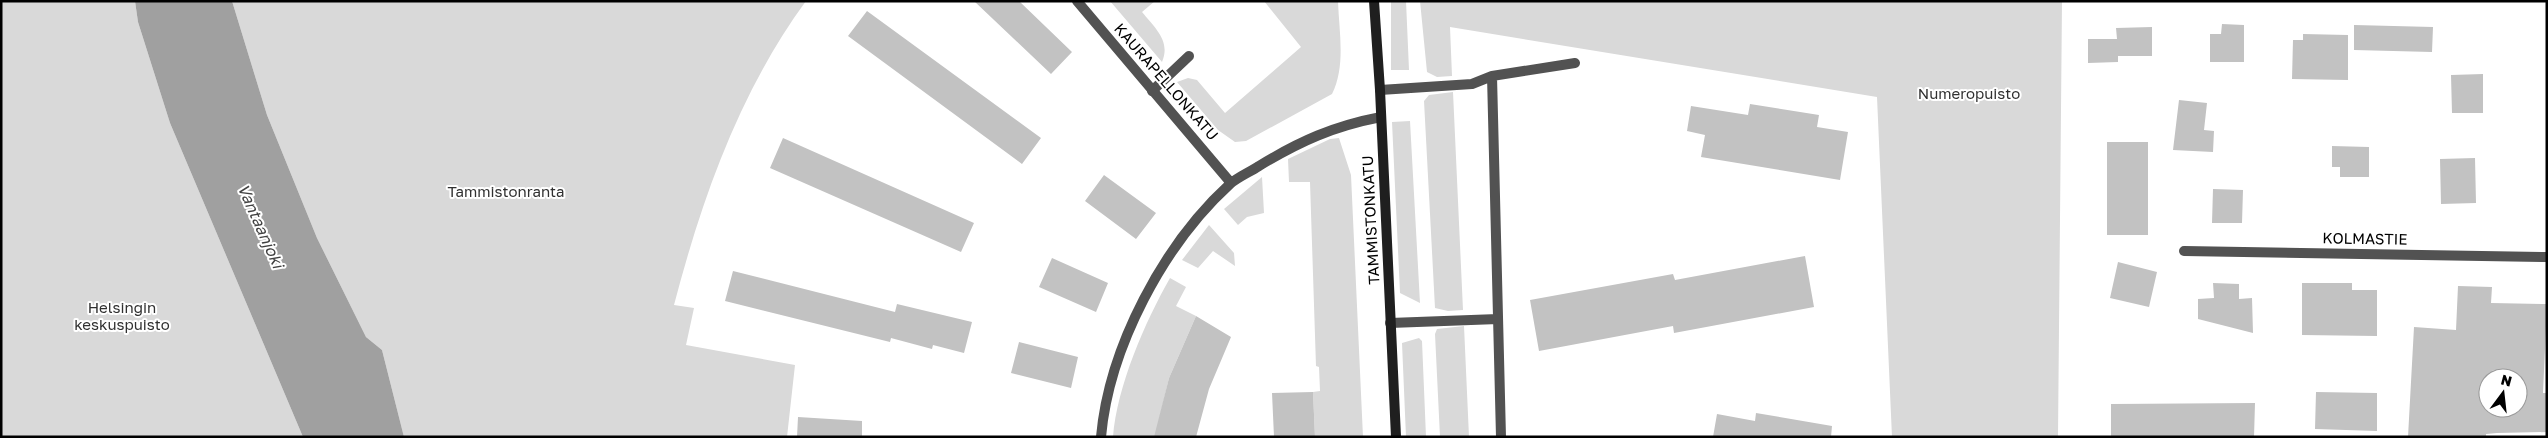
<svg xmlns="http://www.w3.org/2000/svg" width="2548" height="438" viewBox="0 0 2548 438" font-family="'Golos Text',sans-serif">
  <style>
    .green { fill: #d9d9d9 }
    .water { fill: #a0a0a0 }
    .building { fill: #c2c2c2; fill-rule: evenodd }
    .lines { fill: none; stroke-linecap: round; stroke-linejoin: round }
    .lane { stroke: #525252; stroke-width: 10 }
    .street { stroke: #525252; stroke-width: 10 }
    .secondary { stroke: #1f1f1f; stroke-width: 10 }
    .labels { text-anchor: middle; stroke-width: 4; stroke-linejoin: round; paint-order: stroke }
    .street-label { font-size: 15px; fill: #000; stroke: #fff }
    .park-label { font-size: 15px; fill: #303030; stroke: #fff }
    .water-label { font-size: 16px; font-style: italic; fill: #414141; stroke: #fff }
  </style>
  <rect width="100%" height="100%" fill="#fff"/>
  <path class="green" d="M 1,1 L 135,1 L 138,22 L 170,123 L 303,437 L 1,437 Z
    M 232,1 L 806,1 C 740,91 702,198 674,305 L 694,308 L 686,345 L 795,365 L 787,437 L 404,437 L 382,350 L 366,337 L 317,238 L 267,115 Z
    M 1110,1 L 1155,1 L 1142,12 C 1155,28 1171,41 1162,62 Z
    M 1264,1 L 1338,1 C 1339,32 1346,66 1332,94 L 1246,141 L 1235,142 L 1218,130 L 1177,82 L 1188,78 L 1197,80 L 1225,113 L 1301,47 Z
    M 1391,1 L 1406,1 L 1409,70 L 1391,70 Z
    M 1420,1 L 2062,1 L 2058,437 L 1892,437 L 1877,97 L 1450,27 L 1452,76 L 1437,77 L 1427,72 Z
    M 1453,92 L 1463,310 L 1448,311 L 1435,308 L 1424,101 L 1429,95 Z
    M 1410,121 L 1420,303 L 1400,293 L 1392,122 Z
    M 1339,138 L 1351,175 L 1363,437 L 1315,437 L 1313,392 L 1320,391 L 1319,367 L 1316,366 L 1310,182 L 1289,182 L 1288,159 L 1330,139 Z
    M 1262,177 L 1264,213 L 1247,217 L 1238,225 L 1224,209 Z
    M 1209,225 L 1234,253 L 1235,266 L 1213,251 L 1198,268 L 1182,260 Z
    M 1170,278 L 1186,287 L 1176,306 L 1196,316 L 1169,378 L 1155,437 L 1113,437 C 1117,386 1145,322 1170,278 Z
    M 1464,326 L 1469,437 L 1440,437 L 1435,334 L 1437,329 Z
    M 1419,338 L 1422,341 L 1426,437 L 1406,437 L 1402,343 Z"/>
  <path class="water" d="M 135,1 L 232,1 L 267,115 L 317,238 L 366,337 L 382,350 L 404,437 L 303,437 L 170,123 L 138,22 Z"/>
  <path class="building" d="M 974,1 L 1019,1 L 1072,52 L 1051,74 Z
    M 867,11 L 1041,138 L 1022,164 L 848,36 Z
    M 2222,24 L 2244,25 L 2244,62 L 2210,62 L 2210,34 L 2221,34 Z
    M 2354,25 L 2433,27 L 2432,52 L 2354,50 Z
    M 2152,27 L 2152,56 L 2118,56 L 2118,62 L 2088,63 L 2088,39 L 2117,39 L 2116,28 Z
    M 2303,34 L 2348,35 L 2348,80 L 2292,79 L 2293,40 L 2303,40 Z
    M 2483,74 L 2483,113 L 2452,113 L 2451,75 Z
    M 2179,100 L 2207,103 L 2204,130 L 2214,131 L 2213,152 L 2173,150 Z
    M 1750,104 L 1819,115 L 1817,127 L 1848,132 L 1840,180 L 1701,157 L 1705,135 L 1687,131 L 1691,106 L 1748,115 Z
    M 783,138 L 974,223 L 961,252 L 770,168 Z
    M 2107,142 L 2148,142 L 2148,235 L 2107,235 Z
    M 2332,146 L 2369,147 L 2369,177 L 2340,177 L 2340,167 L 2332,167 Z
    M 2475,158 L 2476,203 L 2441,204 L 2440,159 Z
    M 1104,175 L 1156,213 L 1136,239 L 1085,201 Z
    M 2213,189 L 2243,190 L 2242,223 L 2212,223 Z
    M 1805,256 L 1814,307 L 1674,333 L 1673,326 L 1539,351 L 1530,300 L 1673,274 L 1675,280 Z
    M 1052,258 L 1108,283 L 1096,312 L 1039,287 Z
    M 2118,262 L 2157,272 L 2149,307 L 2110,298 Z
    M 733,271 L 895,312 L 897,304 L 972,322 L 964,353 L 933,345 L 932,349 L 891,338 L 890,342 L 725,301 Z
    M 2213,283 L 2239,284 L 2239,299 L 2252,298 L 2253,333 L 2198,319 L 2198,299 L 2214,298 Z
    M 2302,283 L 2352,283 L 2352,290 L 2377,290 L 2377,336 L 2302,335 Z
    M 2458,286 L 2492,287 L 2491,303 L 2547,304 L 2543,393 L 2547,393 L 2547,432 L 2497,433 L 2486,434 L 2486,437 L 2408,437 L 2414,327 L 2456,330 ZM 2488,378 L 2518,378 L 2518,408 L 2488,408 Z
    M 1196,316 L 1231,337 L 1209,389 L 1196,437 L 1154,437 L 1169,378 Z
    M 1019,342 L 1078,357 L 1071,388 L 1011,373 Z
    M 1313,392 L 1315,437 L 1274,437 L 1272,393 Z
    M 2316,392 L 2377,393 L 2377,431 L 2315,429 Z
    M 2255,403 L 2254,437 L 2111,437 L 2111,404 Z
    M 1756,413 L 1832,426 L 1831,437 L 1713,437 L 1717,414 L 1755,421 Z
    M 798,417 L 862,421 L 862,437 L 797,437 Z"/>
  <g class="lines">
    <path class="lane" d="M 1492,76 L 1501,437
      M 1380,90 L 1472,84 L 1492,76 L 1575,63
      M 1152,91 L 1189,56
      M 1390,323 L 1498,319"/>
    <path class="street" d="M 1077,1 L 1231,183
      M 2184,251 L 2547,257
      M 1101,437 C 1109,347 1164,244 1230,184 C 1238,177 1250,172 1259,166 C 1300,141 1334,126 1381,117"/>
    <path class="secondary" d="M 1374,1 L 1380,90 L 1396,437"/>
  </g>
  <g class="labels">
    <g class="street-label">
      <text transform="translate(1166 82) rotate(49)" y="5">KAURAPELLONKATU</text>
      <text transform="translate(1371 220) rotate(-93)" y="5">TAMMISTONKATU</text>
      <text transform="translate(2365 239) rotate(1)" y="5">KOLMASTIE</text>
    </g>
    <g class="park-label">
      <text x="1969" y="99">Numeropuisto</text>
      <text x="506" y="197">Tammistonranta</text>
      <text x="122" y="313">Helsingin<tspan x="122" dy="17">keskuspuisto</tspan></text>
    </g>
    <g class="water-label">
      <text transform="translate(261 226) rotate(66)" y="6">Vantaanjoki</text>
    </g>
  </g>
  <rect width="2548" height="438" fill="none" stroke="#000000" stroke-width="5"/>
  <g transform="translate(2503 393) rotate(15)"><circle r="24" fill="#ffffff" stroke="#999999"/>
  <path d="M0-4L9 19L0 12L-9 19Z" fill="#000000"/>
  <text y="-8" font-size="14" font-weight="bold" text-anchor="middle" fill="#000000">N</text>
  </g>
</svg>
